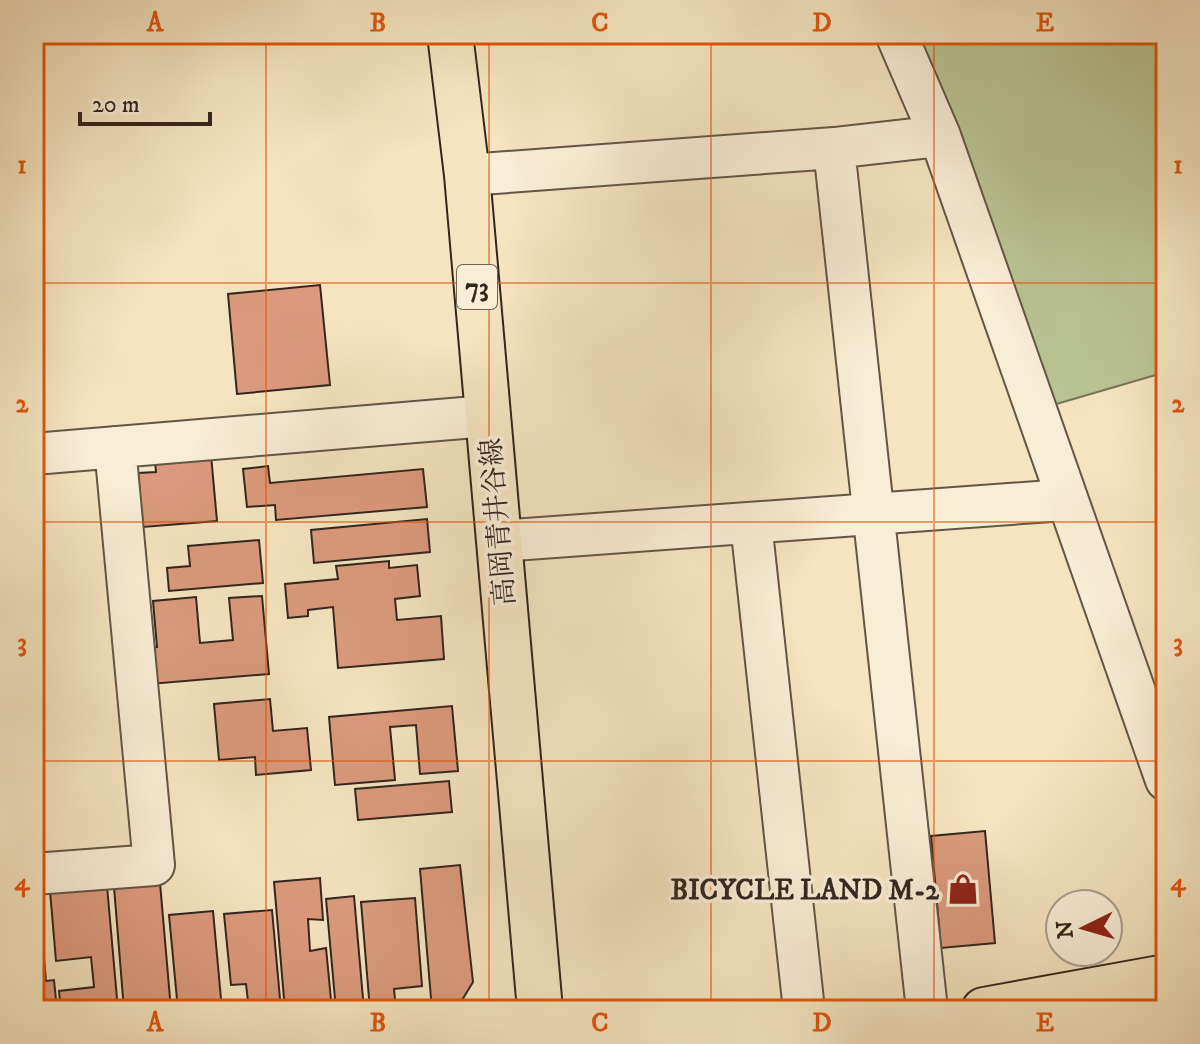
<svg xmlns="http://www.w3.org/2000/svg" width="1200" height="1044" viewBox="0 0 1200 1044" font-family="'IM FELL DW Pica','Noto Serif JP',serif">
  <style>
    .green { fill: #bac493; stroke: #767558; stroke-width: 2 }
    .building { fill: #db9a7d; stroke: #33261e; stroke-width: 2 }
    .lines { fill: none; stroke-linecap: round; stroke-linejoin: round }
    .minor-casing { stroke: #635646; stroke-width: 44 }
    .primary-casing { stroke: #33261e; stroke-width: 48 }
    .minor { stroke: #f8edd5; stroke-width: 40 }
    .primary { stroke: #f4e4bf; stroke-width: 44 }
    .grid { fill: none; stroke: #df560d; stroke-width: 2; stroke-opacity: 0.55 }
    .labels { text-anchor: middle; stroke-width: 7; stroke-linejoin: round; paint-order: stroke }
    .shield { fill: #f8edd5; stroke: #6e6255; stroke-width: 2 }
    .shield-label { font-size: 26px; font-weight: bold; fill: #33261e }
    .street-label { font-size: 28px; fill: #33261e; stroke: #f8edd5 }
    .poi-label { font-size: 28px; font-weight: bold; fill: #33261e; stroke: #f8edd5; text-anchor: end }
    .neatline { fill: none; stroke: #df560d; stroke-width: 3 }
    .grid-label { font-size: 26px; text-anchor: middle; font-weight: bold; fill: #df560d }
  </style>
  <rect width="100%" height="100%" fill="#f4e4bf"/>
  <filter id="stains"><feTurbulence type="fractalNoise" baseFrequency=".0025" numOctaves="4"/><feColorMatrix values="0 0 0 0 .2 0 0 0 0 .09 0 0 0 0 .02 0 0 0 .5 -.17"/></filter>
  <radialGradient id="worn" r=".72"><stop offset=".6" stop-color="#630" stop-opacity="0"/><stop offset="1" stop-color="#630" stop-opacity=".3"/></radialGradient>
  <path class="green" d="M 918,34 L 1166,34 L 1166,372 L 1053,405 Z"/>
  <path class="building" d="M 94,34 L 203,34 L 95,44 Z
    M 320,285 L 330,385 L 237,394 L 228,294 Z
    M 210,444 L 217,521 L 143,527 L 138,473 L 156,472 L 154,449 Z
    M 268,466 L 270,483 L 423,469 L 427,507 L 276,520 L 275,505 L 247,507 L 243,469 Z
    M 427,519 L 430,552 L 314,563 L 311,530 Z
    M 259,540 L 263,583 L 169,591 L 167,568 L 190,566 L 188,546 Z
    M 389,561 L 389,568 L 417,565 L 420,596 L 395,599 L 397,620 L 441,616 L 444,659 L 338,668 L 333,607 L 308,610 L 308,616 L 288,618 L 285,584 L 338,579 L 336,566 Z
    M 262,596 L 269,674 L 150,684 L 147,648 L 157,647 L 153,601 L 196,597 L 200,643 L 233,640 L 229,598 Z
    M 34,625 L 39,625 L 42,668 L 34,669 Z
    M 270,699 L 273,731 L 307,728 L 311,770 L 256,775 L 255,757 L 219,760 L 214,704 Z
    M 452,706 L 458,771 L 420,774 L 416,725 L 390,727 L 395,780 L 335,785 L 329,717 Z
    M 449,781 L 452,812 L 358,820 L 355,789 Z
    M 985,831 L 995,943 L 941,948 L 931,836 Z
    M 460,865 L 473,982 L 456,1010 L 432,1010 L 420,869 Z
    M 320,878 L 323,920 L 308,919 L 310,951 L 326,948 L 332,1010 L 285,1010 L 274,882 Z
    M 160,883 L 171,1010 L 124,1010 L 114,887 Z
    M 107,886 L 118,1010 L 61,1010 L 59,991 L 94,987 L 91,957 L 56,961 L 50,891 Z
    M 354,896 L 364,1010 L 336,1010 L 326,899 Z
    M 415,898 L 422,986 L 394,989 L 396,1010 L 370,1010 L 361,902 Z
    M 272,910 L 281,1010 L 249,1010 L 246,984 L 231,985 L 224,914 Z
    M 213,911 L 222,1010 L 178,1010 L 169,915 Z
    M 34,937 L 42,937 L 46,981 L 54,980 L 57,1010 L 34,1010 Z"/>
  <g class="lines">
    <defs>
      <path id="minor" d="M 896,34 L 940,136 L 1166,780
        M 834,148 L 927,1010
        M 467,175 L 834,148 L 940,136
        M 34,454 L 487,416
        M 751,523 L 804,1010
        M 499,541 L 1065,500
        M 34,874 L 154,865 L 115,447
        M 1151,979 L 1160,1010"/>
      <path id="primary" d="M 450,34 L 467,175 L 540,1010
        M 984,1010 L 1166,977"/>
    </defs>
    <use href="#minor" class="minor-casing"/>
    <use href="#primary" class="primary-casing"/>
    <use href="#minor" class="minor"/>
    <use href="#primary" class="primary"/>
  </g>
  <path class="grid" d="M 266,34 L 266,1010M 489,34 L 489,1010M 711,34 L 711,1010M 934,34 L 934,1010M 34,283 L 1166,283M 34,522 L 1166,522M 34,761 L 1166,761"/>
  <defs>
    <symbol id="shop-bare" viewBox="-9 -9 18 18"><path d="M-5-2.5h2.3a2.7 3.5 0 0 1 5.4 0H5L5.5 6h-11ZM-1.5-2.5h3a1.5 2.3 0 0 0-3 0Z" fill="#8f2418" stroke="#f8edd5" stroke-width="2.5" paint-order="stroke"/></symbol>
  </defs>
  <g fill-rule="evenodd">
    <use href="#shop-bare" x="941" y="867" width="44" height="44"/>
  </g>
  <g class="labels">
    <rect class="shield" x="457" y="265" width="40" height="44" rx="6"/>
    <g class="shield-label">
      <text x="477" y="296">73</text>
    </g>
    <g class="street-label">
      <text transform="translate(497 522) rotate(-95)" y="10">高岡青井谷線</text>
    </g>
    <g class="poi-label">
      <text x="939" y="899">BICYCLE LAND M-2</text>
    </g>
  </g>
  <rect width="1200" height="1044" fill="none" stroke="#f4e4bf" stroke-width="88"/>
  <g transform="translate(1084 928) rotate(265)"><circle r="38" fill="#f8edd5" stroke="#a99d8c" stroke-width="2"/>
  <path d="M0-6L14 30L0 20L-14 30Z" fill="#8f2418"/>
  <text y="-12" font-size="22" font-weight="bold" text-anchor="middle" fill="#33261e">N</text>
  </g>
  <path d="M80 112v12h130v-12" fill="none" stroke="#33261e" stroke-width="4"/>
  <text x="92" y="112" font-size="24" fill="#33261e" stroke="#f8edd5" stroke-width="6" paint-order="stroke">20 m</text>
  <rect x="44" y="44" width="1112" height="956" class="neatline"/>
  <g class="grid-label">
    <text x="155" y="31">A</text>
    <text x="378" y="31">B</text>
    <text x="600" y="31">C</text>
    <text x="822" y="31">D</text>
    <text x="1045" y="31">E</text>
    <text x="22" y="173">1</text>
    <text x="1178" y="173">1</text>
    <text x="22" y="412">2</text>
    <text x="1178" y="412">2</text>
    <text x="22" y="651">3</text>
    <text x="1178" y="651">3</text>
    <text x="22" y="890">4</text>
    <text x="1178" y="890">4</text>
    <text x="155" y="1031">A</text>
    <text x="378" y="1031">B</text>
    <text x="600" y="1031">C</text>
    <text x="822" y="1031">D</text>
    <text x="1045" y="1031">E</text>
  </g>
  <rect width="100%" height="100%" filter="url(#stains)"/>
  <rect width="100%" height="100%" fill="url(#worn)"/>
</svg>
